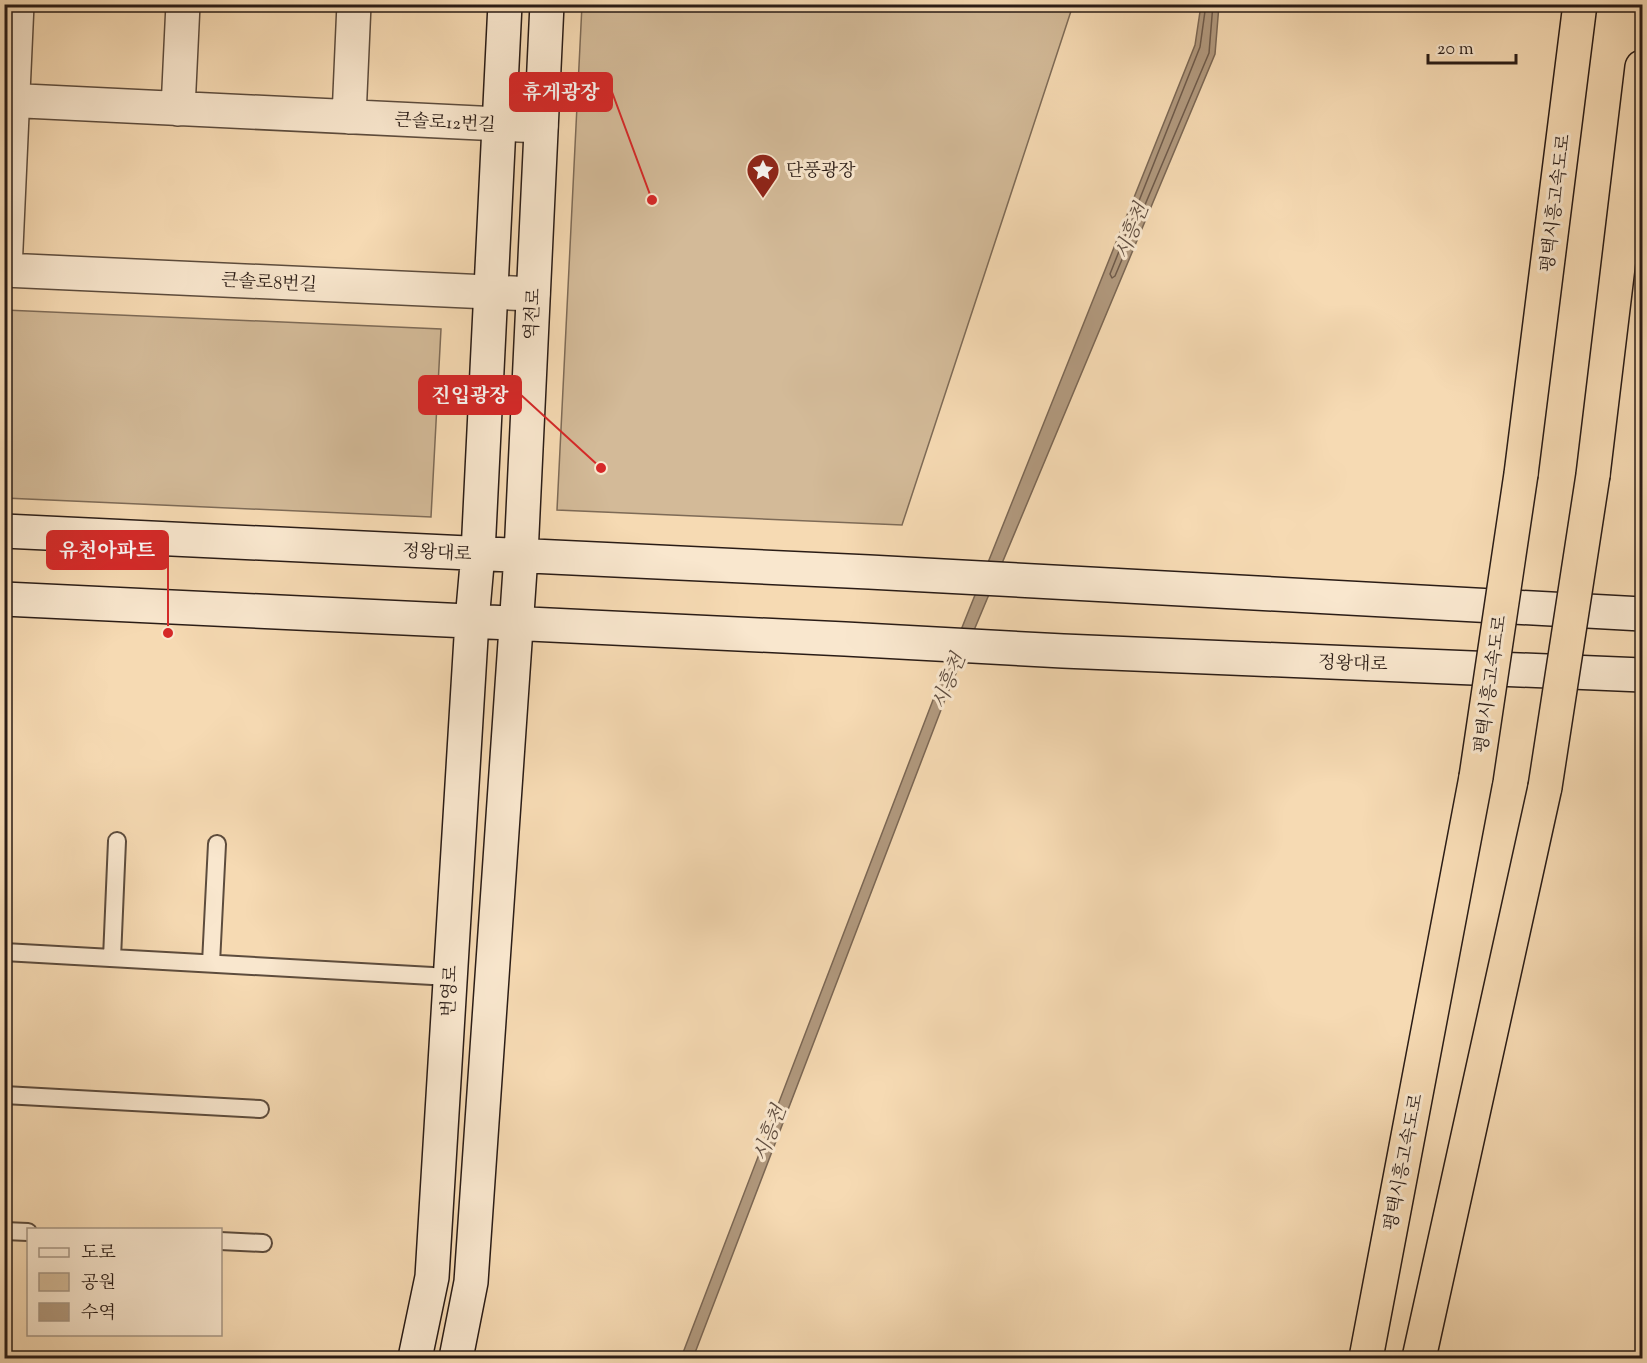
<svg xmlns="http://www.w3.org/2000/svg" width="1647" height="1363" viewBox="0 0 1647 1363" font-family="'Sorts Mill Goudy','Noto Serif KR',serif">
  <style>
    .green { fill: #d3ba98; stroke: #7e6b57; stroke-width: 1.5 }
    .water { fill: #b1997e; stroke: #7b6754; stroke-width: 1.5 }
    .lines { fill: none; stroke-linecap: round; stroke-linejoin: round }
    .shore { stroke: #6e5a4a; stroke-width: 1.5 }
    .lane-casing { stroke: #5d4c3d; stroke-width: 20 }
    .street-casing { stroke: #5d4c3d; stroke-width: 36 }
    .secondary-casing { stroke: #2a1c16; stroke-width: 36 }
    .highway-casing { stroke: #2a1c16; stroke-width: 36 }
    .lane { stroke: #f9e7ce; stroke-width: 16 }
    .street { stroke: #f9e7ce; stroke-width: 33 }
    .secondary { stroke: #f9e7ce; stroke-width: 33 }
    .highway { stroke: #f6dab3; stroke-width: 33 }
    .highway-bridge-casing { stroke: #2a1c16; stroke-width: 36; stroke-linecap: butt }
    .highway-bridge { stroke: #f6dab3; stroke-width: 33 }
    .labels { text-anchor: middle; stroke-width: 6; stroke-linejoin: round; paint-order: stroke }
    .street-label { font-size: 18px; fill: #2a1c16; stroke: #f9e7ce }
    .poi-label { font-size: 18px; fill: #2a1c16; stroke: #f9e7ce; text-anchor: start }
    .water-label { font-size: 20px; font-style: italic; fill: #604e40; stroke: #f9e7ce }
    .leader { fill: none; stroke: #d62828; stroke-width: 2 }
    .callout-dot { fill: #d62828; stroke: #f9e7ce; stroke-width: 2 }
    .callout { fill: #d62828; stroke: #d62828; stroke-width: 2 }
    .callout-label { font-size: 20px; text-anchor: middle; font-weight: bold; fill: #fff }
  </style>
  <rect width="100%" height="100%" fill="#f6dab3"/>
  <filter id="stains"><feTurbulence type="fractalNoise" baseFrequency=".00333" numOctaves="4"/><feColorMatrix values="0 0 0 0 .2 0 0 0 0 .09 0 0 0 0 .02 0 0 0 .5 -.17"/></filter>
  <radialGradient id="worn" r=".72"><stop offset=".6" stop-color="#630" stop-opacity="0"/><stop offset="1" stop-color="#630" stop-opacity=".3"/></radialGradient>
  <path class="green" d="M 582,5 L 1073,5 L 902,525 L 557,510 Z
    M 5,310 L 441,329 L 431,517 L 5,498 Z"/>
  <path class="water" d="M 1201,5 L 1219,5 L 1215,54 L 944,702 L 693,1358 L 681,1358 L 933,700 L 1195,45 Z"/>
  <g class="lines">
    <path class="shore" d="M 1206,4 L 1200,47 L 1110,274 L 1112,278 L 1115,276 L 1209,53 L 1213,4"/>
    <defs>
      <path id="lane" d="M 4,952 L 450,977
        M 112,958 L 117,841
        M 211,963 L 217,844
        M 4,1095 L 260,1109
        M 4,1231 L 28,1232
        M 220,1241 L 263,1243"/>
      <path id="street" d="M 4,100 L 541,126
        M 178,109 L 183,4
        M 349,117 L 354,4
        M 4,270 L 533,294
        M 5,270 L 17,4"/>
      <path id="secondary" d="M 4,531 L 869,572 L 1642,614
        M 4,599 L 845,639 L 1063,651 L 1642,675
        M 415,1358 L 432,1277 L 472,621 L 478,553 L 505,4
        M 456,1358 L 471,1282 L 521,555 L 547,4"/>
      <path id="highway" d="M 1521,474 L 1580,4
        M 1593,475 L 1642,67
        M 1366,1358 L 1476,777
        M 1419,1358 L 1545,787"/>
    </defs>
    <use href="#lane" class="lane-casing"/>
    <use href="#street" class="street-casing"/>
    <use href="#secondary" class="secondary-casing"/>
    <use href="#highway" class="highway-casing"/>
    <use href="#lane" class="lane"/>
    <use href="#street" class="street"/>
    <use href="#secondary" class="secondary"/>
    <use href="#highway" class="highway"/>
    <defs>
      <path id="highway-bridge" d="M 1476,777 L 1521,474
        M 1545,787 L 1593,475"/>
    </defs>
    <use href="#highway-bridge" class="highway-bridge-casing"/>
    <use href="#highway-bridge" class="highway-bridge"/>
  </g>
  <defs>
    <symbol id="sight-pin" viewBox="-11 -11 22 30"><path d="M0 17L-7.5 6A9.5 9.5 0 1 1 7.5 6Z" fill="#8f2418" stroke="#f9e7ce"/><path d="M0-6L1.8-2.2L6-1.7L2.9 1.2L3.7 5.4L0 3.3L-3.7 5.4L-2.9 1.2L-6-1.7L-1.8-2.2Z" fill="#fff"/></symbol>
  </defs>
  <g fill-rule="evenodd">
    <use href="#sight-pin" x="744" y="151" width="38" height="52"/>
  </g>
  <g class="labels">
    <g class="street-label">
      <text transform="translate(445 122) rotate(3)" y="6">큰솔로12번길</text>
      <text transform="translate(1555 203) rotate(-83)" y="6">평택시흥고속도로</text>
      <text transform="translate(269 282) rotate(3)" y="6">큰솔로8번길</text>
      <text transform="translate(532 314) rotate(-87)" y="6">역전로</text>
      <text transform="translate(437 552) rotate(3)" y="6">정왕대로</text>
      <text transform="translate(1353 663) rotate(2)" y="6">정왕대로</text>
      <text transform="translate(1490 684) rotate(-82)" y="6">평택시흥고속도로</text>
      <text transform="translate(449 991) rotate(-87)" y="6">번영로</text>
      <text transform="translate(1403 1162) rotate(-79)" y="6">평택시흥고속도로</text>
    </g>
    <g class="poi-label">
      <text x="786" y="176">단풍광장</text>
    </g>
    <g class="water-label">
      <text transform="translate(1131 231) rotate(-68)" y="7">시흥천</text>
      <text transform="translate(948 681) rotate(-68)" y="7">시흥천</text>
      <text transform="translate(769 1133) rotate(-69)" y="7">시흥천</text>
    </g>
  </g>
  <path class="leader" d="M652 200L612 92M601 468L521 395M168 633L168 550"/>
  <g class="callout-dot">
    <circle cx="652" cy="200" r="6"/>
    <circle cx="601" cy="468" r="6"/>
    <circle cx="168" cy="633" r="6"/>
  </g>
  <g class="callout">
    <rect x="510" y="73" width="102" height="38" rx="6"/>
    <rect x="419" y="376" width="102" height="38" rx="6"/>
    <rect x="47" y="531" width="121" height="38" rx="6"/>
  </g>
  <g class="callout-label">
    <text x="561" y="99">휴게광장</text>
    <text x="470" y="402">진입광장</text>
    <text x="107" y="557">유천아파트</text>
  </g>
  <rect width="1647" height="1363" fill="none" stroke="#f6dab3" stroke-width="24"/>
  <rect x="6" y="6" width="1635" height="1351" fill="none" stroke="#2a1c16" stroke-width="3"/>
  <rect x="12" y="12" width="1623" height="1339" fill="none" stroke="#2a1c16" stroke-width="1.5"/>
  <rect x="27" y="1228" width="195" height="108" fill="#f9e7ce" stroke="#a69684" stroke-width="1.5"/>
  <rect x="39" y="1248" width="30" height="9" fill="#f9e7ce" stroke="#a69684" stroke-width="1.5"/>
  <text x="81" y="1258" font-size="18" fill="#2a1c16">도로</text>
  <rect x="39" y="1273" width="30" height="18" fill="#d3ba98" stroke="#a69684" stroke-width="1.5"/>
  <text x="81" y="1288" font-size="18" fill="#2a1c16">공원</text>
  <rect x="39" y="1303" width="30" height="18" fill="#b1997e" stroke="#a69684" stroke-width="1.5"/>
  <text x="81" y="1318" font-size="18" fill="#2a1c16">수역</text>
  <path d="M1428 54v9h88v-9" fill="none" stroke="#2a1c16" stroke-width="3"/>
  <text x="1437" y="54" font-size="18" fill="#2a1c16" stroke="#f9e7ce" stroke-width="4.5" paint-order="stroke">20 m</text>
  <rect width="100%" height="100%" filter="url(#stains)"/>
  <rect width="100%" height="100%" fill="url(#worn)"/>
</svg>
